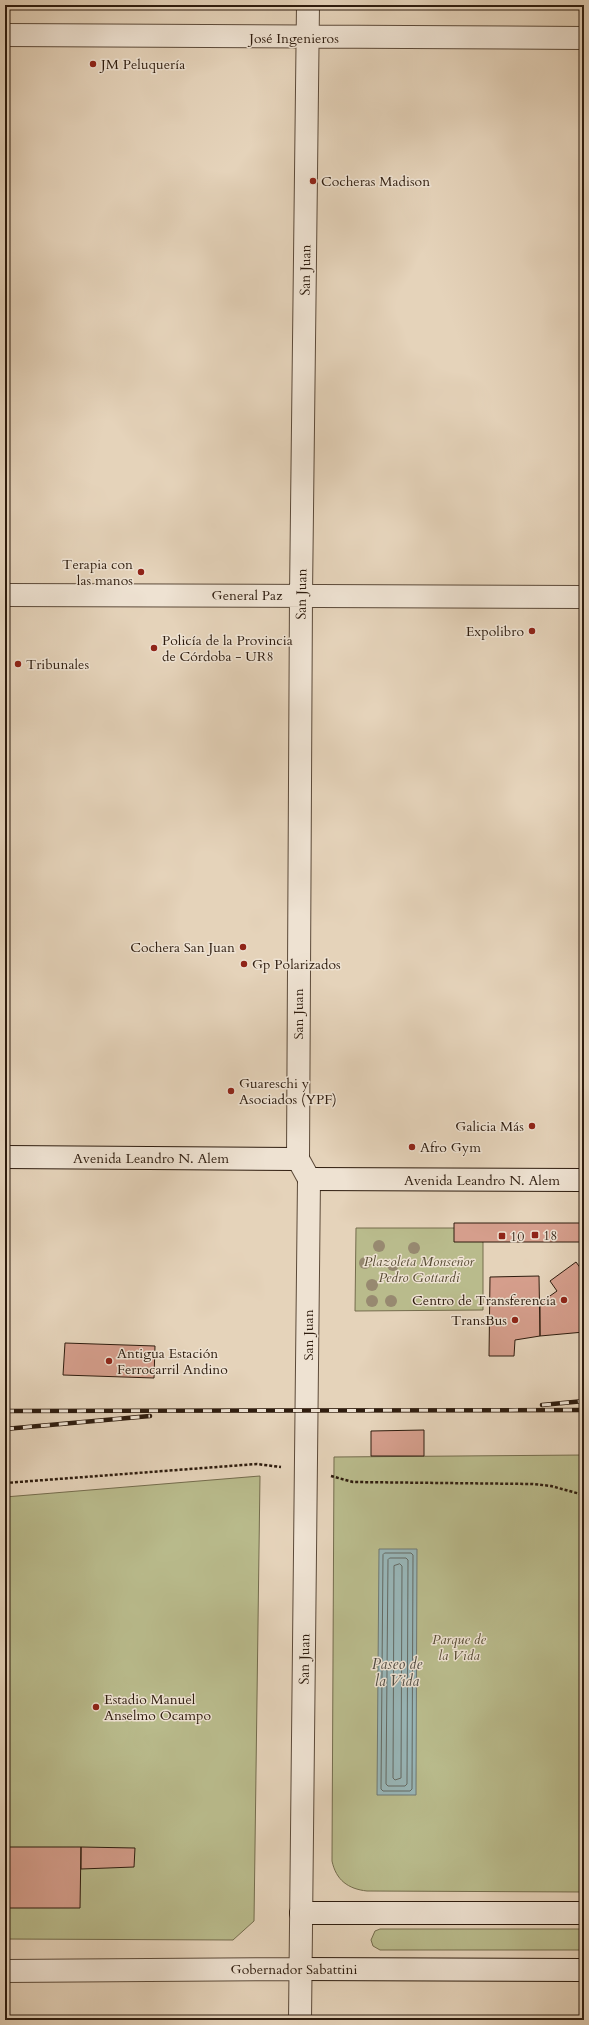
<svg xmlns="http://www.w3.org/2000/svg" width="589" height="2025" viewBox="0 0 589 2025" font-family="Cardo,serif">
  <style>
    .green { fill: #b9bb8c; stroke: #746c4d }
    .water { fill: #98b6b8; stroke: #6e7874 }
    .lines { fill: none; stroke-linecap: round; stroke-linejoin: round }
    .shore { stroke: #636963; stroke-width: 1 }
    .building { fill: #d59e8c; stroke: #2e1c0e }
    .street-casing { stroke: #5c4a39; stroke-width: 24 }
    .secondary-casing { stroke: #2e1c0e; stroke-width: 24 }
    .path { stroke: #2e1c0e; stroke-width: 2.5; stroke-dasharray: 3 2; stroke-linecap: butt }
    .street { stroke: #eee2d2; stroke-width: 22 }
    .secondary { stroke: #eee2d2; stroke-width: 22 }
    .rail-casing { stroke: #2e1c0e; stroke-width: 4.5 }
    .rail { stroke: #eee2d2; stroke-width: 3; stroke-dasharray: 9; stroke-linecap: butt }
    .tree { fill: #978970 }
    .poi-dot { fill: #8f2418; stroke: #eee2d2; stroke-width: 1.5 }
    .labels { text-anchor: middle; stroke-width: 3; stroke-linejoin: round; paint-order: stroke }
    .street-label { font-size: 14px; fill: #2e1c0e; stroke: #eee2d2 }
    .poi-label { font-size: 14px; fill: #2e1c0e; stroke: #eee2d2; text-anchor: start }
    .park-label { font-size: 14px; font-style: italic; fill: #584c34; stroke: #eee2d2 }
    .water-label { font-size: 15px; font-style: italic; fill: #4e4a41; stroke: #eee2d2 }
  </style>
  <rect width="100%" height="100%" fill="#e5d3ba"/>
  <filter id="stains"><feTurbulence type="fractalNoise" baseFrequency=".005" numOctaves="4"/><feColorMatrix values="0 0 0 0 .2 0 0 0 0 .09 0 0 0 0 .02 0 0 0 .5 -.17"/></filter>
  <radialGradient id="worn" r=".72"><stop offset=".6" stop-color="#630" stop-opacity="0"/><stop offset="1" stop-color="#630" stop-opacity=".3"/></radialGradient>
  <path class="green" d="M 356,1228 L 454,1228 L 483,1242 L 483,1310 L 355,1311 Z
    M 584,1455 L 584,1892 L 367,1891 C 348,1889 336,1880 332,1861 L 334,1457 Z
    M 260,1476 L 254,1921 L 233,1940 L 5,1939 L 5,1497 Z
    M 380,1929 L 584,1929 L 584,1950 L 380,1950 L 373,1946 L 371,1940 L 375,1931 Z"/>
  <path class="water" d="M 379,1549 L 417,1549 L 416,1795 L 377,1795 Z"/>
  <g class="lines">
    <path class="shore" d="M 385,1553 L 411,1553 L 413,1555 L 412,1789 L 410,1791 L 383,1791 L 381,1789 L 383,1555 Z
      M 390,1558 L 406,1558 L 408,1560 L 407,1784 L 405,1786 L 388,1786 L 386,1784 L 388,1560 Z
      M 400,1564 L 402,1566 L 401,1778 L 395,1780 L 393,1778 L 394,1566 Z"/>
  </g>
  <path class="building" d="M 454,1223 L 584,1223 L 584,1242 L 454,1242 Z
    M 576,1262 L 584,1273 L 584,1332 L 540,1336 L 540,1303 L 557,1291 L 550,1281 Z
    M 539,1276 L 540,1336 L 515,1340 L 514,1356 L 489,1356 L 490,1277 Z
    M 65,1343 L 155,1346 L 154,1378 L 63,1375 Z
    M 424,1430 L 424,1456 L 371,1456 L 371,1431 Z
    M 5,1847 L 81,1847 L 80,1908 L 5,1908 Z
    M 81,1847 L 135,1848 L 134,1867 L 81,1869 Z"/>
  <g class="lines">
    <defs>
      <path id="street" d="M 5,35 L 584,38
        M 5,595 L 584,597
        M 5,1971 L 300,1969
        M 300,2020 L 309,1179 L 298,1159 L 301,595 L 308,5"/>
      <path id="secondary" d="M 5,1157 L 298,1159
        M 309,1179 L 584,1180
        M 301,1913 L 584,1913
        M 300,1969 L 584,1970"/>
    </defs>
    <use href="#street" class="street-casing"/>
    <use href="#secondary" class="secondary-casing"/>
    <path class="path" d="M 331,1476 L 353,1482 L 533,1484 L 551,1486 L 584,1495
      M 5,1483 L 257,1464 L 281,1467"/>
    <use href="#street" class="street"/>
    <use href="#secondary" class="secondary"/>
    <defs>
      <path id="rail" d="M 542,1405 L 584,1401
        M 5,1411 L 584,1410
        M 5,1429 L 150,1416"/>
    </defs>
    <use href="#rail" class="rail-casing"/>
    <use href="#rail" class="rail"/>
  </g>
  <g class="tree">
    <circle cx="379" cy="1246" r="6"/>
    <circle cx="414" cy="1248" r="6"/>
    <circle cx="365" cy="1263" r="6"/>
    <circle cx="393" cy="1265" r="6"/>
    <circle cx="372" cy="1285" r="6"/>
    <circle cx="372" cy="1301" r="6"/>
    <circle cx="391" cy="1301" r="6"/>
  </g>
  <g class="poi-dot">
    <circle cx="93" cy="64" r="4"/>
    <circle cx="313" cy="181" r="4"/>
    <circle cx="141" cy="572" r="4"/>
    <circle cx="532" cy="631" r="4"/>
    <circle cx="154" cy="648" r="4"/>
    <circle cx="18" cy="664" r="4"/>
    <circle cx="243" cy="947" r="4"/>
    <circle cx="244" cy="964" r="4"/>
    <circle cx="231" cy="1091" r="4"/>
    <circle cx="532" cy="1126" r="4"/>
    <circle cx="412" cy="1147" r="4"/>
    <rect x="531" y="1231" width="8" height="8" rx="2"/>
    <rect x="498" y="1232" width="8" height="8" rx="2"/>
    <circle cx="564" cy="1300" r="4"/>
    <circle cx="515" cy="1320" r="4"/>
    <circle cx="109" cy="1361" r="4"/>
    <circle cx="96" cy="1707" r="4"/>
  </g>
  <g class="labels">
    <g class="street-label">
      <text x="294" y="43">José Ingenieros</text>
      <text transform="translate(305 270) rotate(-89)" y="5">San Juan</text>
      <text transform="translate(301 594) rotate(-89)" y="5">San Juan</text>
      <text x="247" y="600">General Paz</text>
      <text transform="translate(298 1014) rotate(-90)" y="5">San Juan</text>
      <text x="151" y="1163">Avenida Leandro N. Alem</text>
      <text x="482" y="1185">Avenida Leandro N. Alem</text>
      <text transform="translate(308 1335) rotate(-90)" y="5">San Juan</text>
      <text transform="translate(304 1659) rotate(-89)" y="5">San Juan</text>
      <text x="294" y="1974">Gobernador Sabattini</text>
    </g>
    <g class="poi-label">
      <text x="101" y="69">JM Peluquería</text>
      <text x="321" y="186">Cocheras Madison</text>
      <text x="133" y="569" text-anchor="end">Terapia con<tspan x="133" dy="16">las manos</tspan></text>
      <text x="524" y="636" text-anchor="end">Expolibro</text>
      <text x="162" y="645">Policía de la Provincia<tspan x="162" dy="16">de Córdoba - UR8</tspan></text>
      <text x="26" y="669">Tribunales</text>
      <text x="235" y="952" text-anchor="end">Cochera San Juan</text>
      <text x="252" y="969">Gp Polarizados</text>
      <text x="239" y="1088">Guareschi y<tspan x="239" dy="16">Asociados (YPF)</tspan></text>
      <text x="524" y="1131" text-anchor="end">Galicia Más</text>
      <text x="420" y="1152">Afro Gym</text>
      <text x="543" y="1240">18</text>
      <text x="510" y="1241">10</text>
      <text x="556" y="1305" text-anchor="end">Centro de Transferencia</text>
      <text x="507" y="1325" text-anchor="end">TransBus</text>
      <text x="117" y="1358">Antigua Estación<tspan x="117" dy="16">Ferrocarril Andino</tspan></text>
      <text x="104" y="1704">Estadio Manuel<tspan x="104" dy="16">Anselmo Ocampo</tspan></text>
    </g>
    <g class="park-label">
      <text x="419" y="1266">Plazoleta Monseñor<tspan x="419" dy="16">Pedro Gottardi</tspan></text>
      <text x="459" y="1644">Parque de<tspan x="459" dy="16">la Vida</tspan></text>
    </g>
    <g class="water-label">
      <text x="397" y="1669">Paseo de<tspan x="397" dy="17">la Vida</tspan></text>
    </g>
  </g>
  <rect width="589" height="2025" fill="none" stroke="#e5d3ba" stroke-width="20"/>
  <rect x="6" y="6" width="577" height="2013" fill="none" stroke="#2e1c0e" stroke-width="2"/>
  <rect x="10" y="10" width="569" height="2005" fill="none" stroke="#2e1c0e"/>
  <rect width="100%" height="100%" filter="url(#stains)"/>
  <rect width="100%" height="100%" fill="url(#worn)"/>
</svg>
